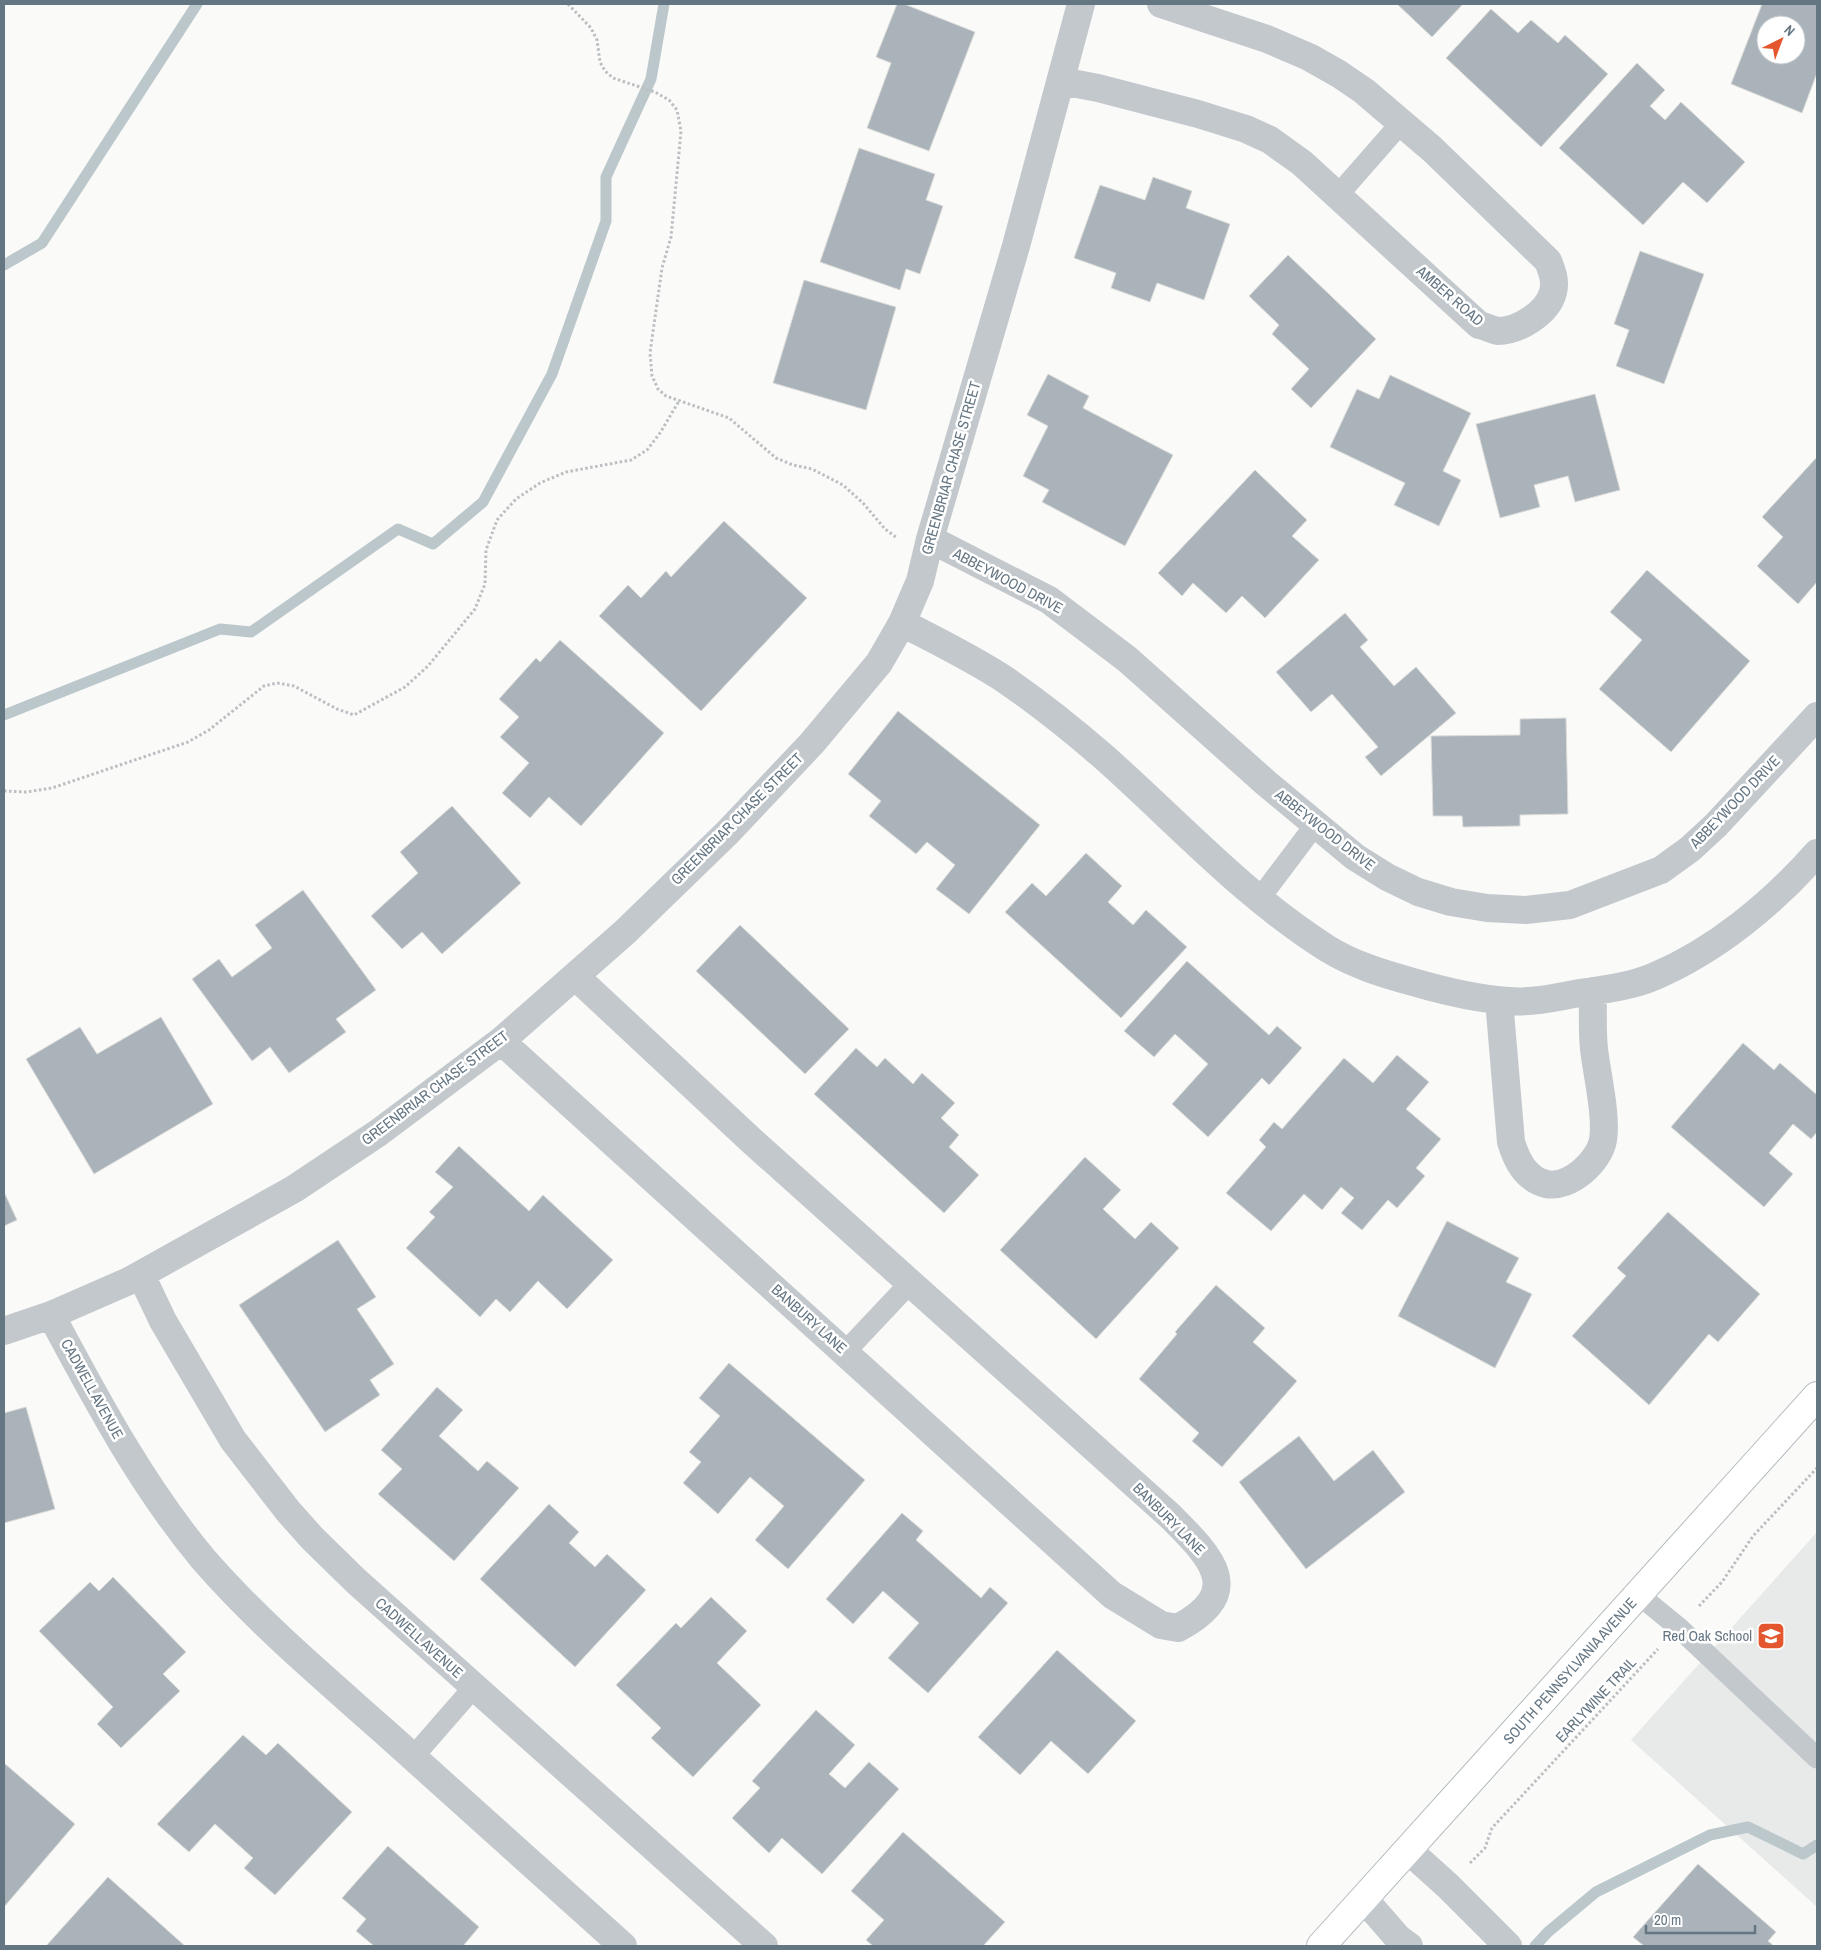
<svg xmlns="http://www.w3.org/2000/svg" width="1821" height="1950" viewBox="0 0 1821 1950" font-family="'Archivo Narrow',sans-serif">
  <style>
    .built { fill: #e8e9e9 }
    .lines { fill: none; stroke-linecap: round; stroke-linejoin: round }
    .stream { stroke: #bbc7cb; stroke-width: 11 }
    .building { fill: #aab3b9; stroke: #dcdcda; fill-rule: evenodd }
    .secondary-casing { stroke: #b3babf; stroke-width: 30 }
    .path { stroke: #bbbfc2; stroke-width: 3; stroke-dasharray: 2.5 2.5; stroke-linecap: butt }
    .service { stroke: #c3c8cc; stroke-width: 21 }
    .minor { stroke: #c3c8cc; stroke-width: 28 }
    .secondary { stroke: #fff; stroke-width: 28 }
    .labels { text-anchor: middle; stroke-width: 5; stroke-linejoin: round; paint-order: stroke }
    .street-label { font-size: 15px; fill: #657683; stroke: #fff }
    .poi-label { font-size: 15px; fill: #657683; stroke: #fff; text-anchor: end }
  </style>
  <rect width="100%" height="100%" fill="#fafaf8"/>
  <path class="built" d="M 1817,1532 L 1817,1907 L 1631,1740 Z"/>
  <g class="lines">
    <path class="stream" d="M 4,265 L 42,243 L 197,4
      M 4,715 L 220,629 L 251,632 L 398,529 L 433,544 L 483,502 L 552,374 L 606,221 L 606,177 L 651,79 L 664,4
      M 1535,1946 L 1548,1932 L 1596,1892 L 1710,1835 L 1748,1827 L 1803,1854 L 1817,1845"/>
  </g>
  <path class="building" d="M 897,4 L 904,4 L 975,32 L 929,151 L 867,128 L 891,63 L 876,57 Z
    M 1397,4 L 1463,4 L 1432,37 Z
    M 1762,4 L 1817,4 L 1817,73 L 1802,113 L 1731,84 ZM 1766,25 L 1796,25 L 1796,55 L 1766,55 Z
    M 1491,9 L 1518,33 L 1531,20 L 1558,43 L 1565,35 L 1608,74 L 1541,147 L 1446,58 Z
    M 1637,63 L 1665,90 L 1650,106 L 1665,120 L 1681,102 L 1745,162 L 1707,203 L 1683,182 L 1643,225 L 1559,148 Z
    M 859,148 L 935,174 L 926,200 L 943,206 L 920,274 L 906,269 L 900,290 L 820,262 Z
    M 1153,177 L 1192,191 L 1186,208 L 1230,224 L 1204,300 L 1157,283 L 1150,302 L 1111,288 L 1116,273 L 1074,258 L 1100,185 L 1145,200 Z
    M 1640,251 L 1704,274 L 1664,384 L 1616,366 L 1629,330 L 1614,324 Z
    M 1288,255 L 1376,339 L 1311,408 L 1291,389 L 1309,369 L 1272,334 L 1279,325 L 1249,296 Z
    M 804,280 L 896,307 L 866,410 L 773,383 Z
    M 1048,374 L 1089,396 L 1083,408 L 1173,455 L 1125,546 L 1042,502 L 1049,490 L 1023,476 L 1048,426 L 1027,415 Z
    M 1390,375 L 1471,413 L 1443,471 L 1461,480 L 1439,526 L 1394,505 L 1405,483 L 1330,447 L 1357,389 L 1379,399 Z
    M 1595,394 L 1620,490 L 1575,502 L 1568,476 L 1534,485 L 1540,507 L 1500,518 L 1476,424 Z
    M 1817,457 L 1817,582 L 1798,604 L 1757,566 L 1783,537 L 1762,517 Z
    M 1255,470 L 1307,520 L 1292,536 L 1319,560 L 1265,618 L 1242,596 L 1226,613 L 1193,583 L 1182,596 L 1158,573 Z
    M 724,521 L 807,598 L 701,711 L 599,616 L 628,585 L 641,598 L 666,571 L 671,577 Z
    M 1647,570 L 1750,661 L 1671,752 L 1599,689 L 1642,640 L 1610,612 Z
    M 1345,613 L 1368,640 L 1360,647 L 1394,686 L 1416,667 L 1456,713 L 1381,776 L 1365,757 L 1378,747 L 1332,694 L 1311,712 L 1276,672 Z
    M 560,640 L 664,733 L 581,826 L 549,797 L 530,818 L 502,793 L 529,763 L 500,737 L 519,717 L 499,699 L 536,658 L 540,662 Z
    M 898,711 L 1040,825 L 969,914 L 936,889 L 955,865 L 927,842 L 916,854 L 869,816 L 881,801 L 848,774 Z
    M 1566,718 L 1568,814 L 1520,815 L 1520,826 L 1463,827 L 1462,816 L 1433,816 L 1431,736 L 1520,735 L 1520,719 Z
    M 452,806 L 521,883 L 442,954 L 422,932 L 402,949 L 371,916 L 418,873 L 400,852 Z
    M 1086,853 L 1122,886 L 1108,902 L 1133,925 L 1146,910 L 1187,947 L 1121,1018 L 1005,912 L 1032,883 L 1046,896 Z
    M 303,890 L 376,990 L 336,1019 L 346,1032 L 289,1073 L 270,1047 L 252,1061 L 192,979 L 219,959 L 232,977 L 272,948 L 255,925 Z
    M 740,925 L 849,1029 L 805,1074 L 696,971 Z
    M 1187,961 L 1269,1035 L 1277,1026 L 1302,1048 L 1269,1085 L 1262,1078 L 1208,1137 L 1172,1104 L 1208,1064 L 1175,1034 L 1154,1057 L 1124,1031 Z
    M 161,1017 L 213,1104 L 94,1174 L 26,1059 L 80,1027 L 97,1054 Z
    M 1743,1043 L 1774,1070 L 1780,1063 L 1817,1095 L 1817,1132 L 1811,1139 L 1793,1124 L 1769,1153 L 1793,1174 L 1764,1207 L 1671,1127 Z
    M 856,1048 L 877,1067 L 885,1058 L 913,1084 L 922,1073 L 955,1103 L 941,1118 L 959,1135 L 949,1147 L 979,1175 L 944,1213 L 814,1094 Z
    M 1397,1055 L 1429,1082 L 1406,1109 L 1441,1139 L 1416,1168 L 1425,1176 L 1397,1208 L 1388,1200 L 1362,1230 L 1341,1213 L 1354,1198 L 1341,1187 L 1322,1210 L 1304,1194 L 1271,1231 L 1226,1193 L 1266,1147 L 1259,1140 L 1274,1122 L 1282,1129 L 1344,1058 L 1373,1083 Z
    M 459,1146 L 529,1211 L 543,1195 L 613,1260 L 567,1309 L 538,1281 L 510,1312 L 496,1299 L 480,1317 L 406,1248 L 435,1217 L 429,1212 L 453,1187 L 435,1172 Z
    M 1085,1157 L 1121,1190 L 1103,1209 L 1135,1239 L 1151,1222 L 1179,1248 L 1096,1339 L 1000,1250 Z
    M 4,1192 L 17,1220 L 4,1226 Z
    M 1668,1212 L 1760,1294 L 1718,1342 L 1709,1334 L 1649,1405 L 1572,1336 L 1626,1276 L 1617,1268 Z
    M 1447,1221 L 1519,1258 L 1506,1282 L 1532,1294 L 1495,1368 L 1398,1316 Z
    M 338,1240 L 376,1297 L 357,1309 L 394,1364 L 370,1380 L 380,1395 L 325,1432 L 239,1305 Z
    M 1216,1285 L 1265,1328 L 1253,1342 L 1297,1381 L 1222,1467 L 1192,1441 L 1199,1433 L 1139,1379 L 1177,1334 L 1175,1332 Z
    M 729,1363 L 865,1480 L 788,1569 L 755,1540 L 784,1506 L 750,1477 L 718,1514 L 683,1483 L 701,1462 L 689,1452 L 720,1416 L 699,1398 Z
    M 437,1387 L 463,1410 L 439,1436 L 478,1471 L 487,1461 L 519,1488 L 454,1561 L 378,1494 L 402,1469 L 381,1450 Z
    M 26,1407 L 55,1509 L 4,1523 L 4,1413 Z
    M 1299,1436 L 1334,1481 L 1373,1450 L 1405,1492 L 1306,1569 L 1239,1482 Z
    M 549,1504 L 579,1532 L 569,1543 L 595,1567 L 607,1554 L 646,1590 L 575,1667 L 480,1579 Z
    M 902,1513 L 923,1531 L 916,1540 L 981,1598 L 990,1587 L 1008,1603 L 928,1693 L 888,1658 L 919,1623 L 883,1591 L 853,1624 L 826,1599 Z
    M 113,1577 L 186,1652 L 163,1674 L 180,1691 L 121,1748 L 97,1724 L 113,1707 L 39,1631 L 90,1582 L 99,1591 Z
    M 711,1597 L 747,1631 L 717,1663 L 761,1705 L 693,1777 L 651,1738 L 661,1728 L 616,1685 L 676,1623 L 681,1628 Z
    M 1057,1650 L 1136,1721 L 1088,1774 L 1051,1741 L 1020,1775 L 978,1737 Z
    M 816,1710 L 855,1745 L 829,1774 L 845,1788 L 869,1762 L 899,1789 L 822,1874 L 782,1838 L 769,1853 L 732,1818 L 760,1788 L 752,1781 Z
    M 243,1735 L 266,1755 L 278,1743 L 352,1812 L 275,1895 L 244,1868 L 253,1858 L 215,1824 L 189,1852 L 157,1824 Z
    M 4,1763 L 75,1824 L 4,1907 Z
    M 903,1832 L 1005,1922 L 983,1946 L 873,1946 L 866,1940 L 884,1920 L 851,1891 Z
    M 388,1846 L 479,1927 L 463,1946 L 374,1946 L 356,1931 L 366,1919 L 342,1898 Z
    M 1698,1864 L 1776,1932 L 1768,1941 L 1774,1946 L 1644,1946 L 1633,1937 Z
    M 108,1877 L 185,1946 L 46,1946 Z"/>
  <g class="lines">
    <defs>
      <path id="secondary" d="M 1321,1946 L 1817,1396"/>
    </defs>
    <use href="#secondary" class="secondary-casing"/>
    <path class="path" d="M 568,4 L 591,28 L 597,40 L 600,62 L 605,71 L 613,78 L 655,92 L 669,100 L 677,110 L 681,131 L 671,237 L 662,268 L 650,353 L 652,376 L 658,389 L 666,396 L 729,418 L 776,458 L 793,465 L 812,469 L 843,485 L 863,503 L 885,529 L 897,538
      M 4,791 L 26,792 L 52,788 L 188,742 L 209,730 L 264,686 L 277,683 L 294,686 L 337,709 L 354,715 L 405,687 L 428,666 L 475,609 L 485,584 L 486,550 L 497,520 L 516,499 L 540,483 L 566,472 L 631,460 L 647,450 L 660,433 L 679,401
      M 1699,1606 L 1722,1582 L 1753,1536 L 1817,1468
      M 1470,1863 L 1485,1848 L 1492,1828 L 1658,1649"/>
    <path class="service" d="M 1338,195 L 1401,123
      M 1260,898 L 1315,825
      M 845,1352 L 910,1283
      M 1639,1595 L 1678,1627 L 1817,1758
      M 413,1757 L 474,1687"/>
    <path class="minor" d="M 1061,81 L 1098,88 L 1198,114 L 1246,129 L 1270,140 L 1302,163 L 1479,325 C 1485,326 1492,330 1498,331 C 1518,331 1548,313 1553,292 C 1556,281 1552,271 1548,261 L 1432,149 L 1364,91 L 1339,74 L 1309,57 L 1267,39 L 1161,4
      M 930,539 L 1049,600 L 1127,659 L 1266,783 L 1355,857 L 1387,877 L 1418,892 L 1451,902 L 1487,908 L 1526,910 L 1570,905 L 1661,870 L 1690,849 L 1716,825 L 1817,716
      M 902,623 C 937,641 974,659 1007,681 C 1040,704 1074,731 1105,758 C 1177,822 1245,897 1328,949 C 1354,965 1384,974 1413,982 C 1444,991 1477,999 1509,1001 C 1530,1003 1554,998 1574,994 C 1600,990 1629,987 1653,977 C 1715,951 1773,903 1817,853
      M 1499,1000 L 1511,1142 C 1517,1161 1525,1178 1546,1184 C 1569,1189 1599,1162 1603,1140 C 1607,1116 1597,1075 1594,1049 C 1592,1030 1593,1010 1593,991
      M 501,1041 L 1112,1595 L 1161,1625 L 1178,1628 C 1248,1591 1209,1555 1169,1515 L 753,1142 L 575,976
      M 141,1275 L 163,1321 L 233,1440 L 288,1511 L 312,1538 L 356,1581 L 764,1946
      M 51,1315 C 96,1399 142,1486 204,1560 C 259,1623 323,1677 385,1732 C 465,1803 544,1875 623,1946
      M 4,1331 L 51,1315 L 129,1281 L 294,1189 L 378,1133 L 501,1041 L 625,932 L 728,832 L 812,743 L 879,663 L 902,623 L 920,581 L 930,539 L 1016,246 L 1081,4
      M 1408,1850 L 1448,1886 L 1508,1946
      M 1364,1899 L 1398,1938 L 1409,1946"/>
    <use href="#secondary" class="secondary"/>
  </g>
  <defs>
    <symbol id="school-square" viewBox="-11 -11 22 22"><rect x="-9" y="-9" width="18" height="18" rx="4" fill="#e4572e" stroke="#fff"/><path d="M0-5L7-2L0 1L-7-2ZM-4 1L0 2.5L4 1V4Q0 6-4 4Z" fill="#fff"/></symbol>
  </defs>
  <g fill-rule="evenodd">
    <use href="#school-square" x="1755" y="1620" width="32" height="32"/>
  </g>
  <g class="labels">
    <g class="street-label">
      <text transform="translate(1450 296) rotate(41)" y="5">AMBER ROAD</text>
      <text transform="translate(951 468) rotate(-74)" y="5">GREENBRIAR CHASE STREET</text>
      <text transform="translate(1008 581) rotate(28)" y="5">ABBEYWOOD DRIVE</text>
      <text transform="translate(1735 802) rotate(-46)" y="5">ABBEYWOOD DRIVE</text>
      <text transform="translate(737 819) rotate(-45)" y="5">GREENBRIAR CHASE STREET</text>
      <text transform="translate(1325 830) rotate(38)" y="5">ABBEYWOOD DRIVE</text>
      <text transform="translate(435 1088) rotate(-37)" y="5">GREENBRIAR CHASE STREET</text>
      <text transform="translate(809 1319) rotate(42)" y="5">BANBURY LANE</text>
      <text transform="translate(92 1389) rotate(61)" y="5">CADWELL AVENUE</text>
      <text transform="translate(1169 1519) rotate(45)" y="5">BANBURY LANE</text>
      <text transform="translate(419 1638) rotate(42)" y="5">CADWELL AVENUE</text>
      <text transform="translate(1570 1671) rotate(-48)" y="5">SOUTH PENNSYLVANIA AVENUE</text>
      <text transform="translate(1596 1700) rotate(-47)" y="5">EARLYWINE TRAIL</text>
    </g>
    <g class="poi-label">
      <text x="1752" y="1641">Red Oak School</text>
    </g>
  </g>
  <rect width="1821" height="1950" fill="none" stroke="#657683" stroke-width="10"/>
  <g transform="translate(1781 40) rotate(42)"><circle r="24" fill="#ffffff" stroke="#c1c8cd"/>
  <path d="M0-4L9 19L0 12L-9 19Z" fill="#e4572e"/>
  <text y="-8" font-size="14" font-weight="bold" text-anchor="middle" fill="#657683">N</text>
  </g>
  <path d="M1646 1925v8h109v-8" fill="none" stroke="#657683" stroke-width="2.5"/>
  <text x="1654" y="1925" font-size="15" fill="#657683" stroke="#ffffff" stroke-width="4" paint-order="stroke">20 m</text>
</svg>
